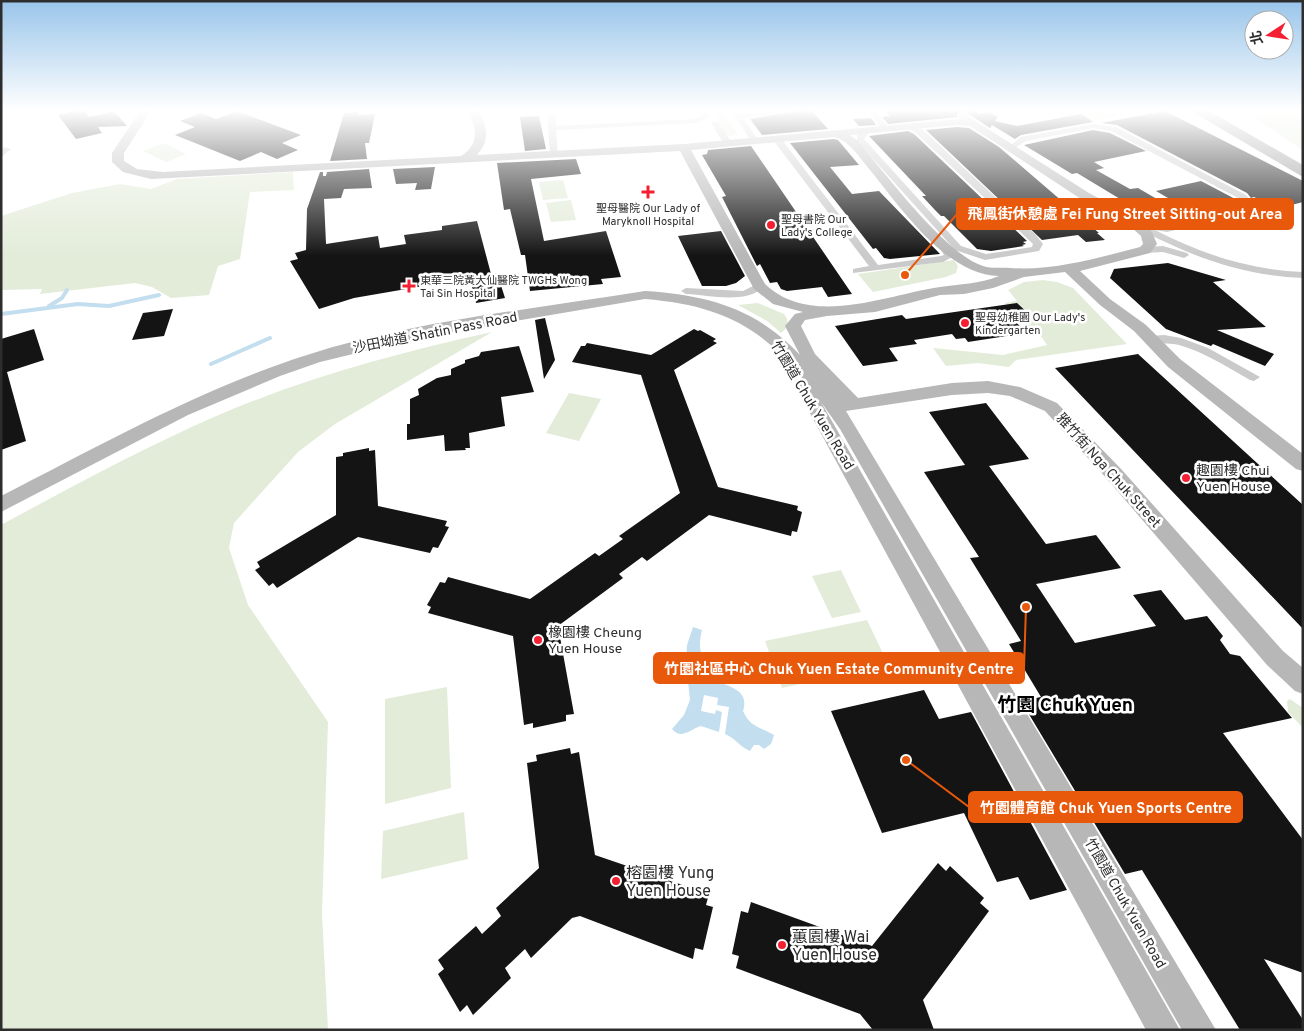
<svg xmlns="http://www.w3.org/2000/svg" width="1304" height="1031" viewBox="0 0 1304 1031" font-family="Overpass,'Noto Sans TC',sans-serif">
  <style>
    .green { fill: #e3ecd9 }
    .water { fill: #c3deee }
    .lines { fill: none; stroke-linecap: round; stroke-linejoin: round }
    .stream { stroke: #c3deee; stroke-width: 4 }
    .building { fill: #141414 }
    .street { fill: #cacaca; fill-rule: evenodd }
    .secondary { fill: #b7b7b7; fill-rule: evenodd }
    .highway { fill: #949494; fill-rule: evenodd }
    .poi-dot { fill: #f41f30; stroke: #fff; stroke-width: 2 }
    .labels { text-anchor: middle; stroke-width: 5; stroke-linejoin: round; paint-order: stroke }
    .far-poi-label { font-size: 11px; fill: #2d2d2d; stroke: #fff; text-anchor: start }
    .street-label { font-size: 14px; fill: #2d2d2d; stroke: #fff }
    .poi-label { font-size: 14px; fill: #2d2d2d; stroke: #fff; text-anchor: start }
    .near-poi-label { font-size: 16px; fill: #2d2d2d; stroke: #fff; text-anchor: start }
    .near-quarter-label { font-size: 19px; font-weight: bold; fill: #000; stroke: #fff }
    .leader { fill: none; stroke: #e8590c; stroke-width: 2 }
    .callout-dot { fill: #e8590c; stroke: #fff; stroke-width: 2 }
    .callout { fill: #e8590c; stroke: #e8590c; stroke-width: 2 }
    .callout-label { font-size: 15px; text-anchor: middle; font-weight: bold; fill: #fff }
  </style>
  <rect width="100%" height="100%" fill="#fff"/>
  <path class="green" d="M 712,111 L 722,111 L 738,135 L 728,136 Z
    M 1049,111 L 1139,111 L 1073,125 Z
    M 1243,111 L 1292,111 L 1303,117 L 1303,150 Z
    M 164,143 L 186,154 L 166,162 L 143,151 Z
    M 293,172 L 294,190 L 250,192 L 240,259 L 218,266 L 209,295 L 171,298 L 152,287 L 135,283 L 40,294 L 42,289 L 1,290 L 1,216 L 72,193 L 120,184 L 151,189 L 177,179 Z
    M 563,180 L 568,198 L 543,200 L 539,182 Z
    M 571,200 L 576,220 L 551,222 L 546,203 Z
    M 954,260 L 958,266 L 956,273 L 946,277 L 873,292 L 858,274 Z
    M 1043,280 L 1057,282 L 1073,288 L 1127,344 L 1016,360 L 1009,367 L 978,363 L 946,366 L 933,348 L 1003,355 L 1047,345 L 1036,329 L 1030,329 L 1005,303 L 1017,301 L 1008,290 L 1024,282 Z
    M 758,303 L 784,314 C 790,321 788,328 781,333 L 767,321 L 738,305 Z
    M 492,332 L 335,424 L 298,452 L 234,523 L 229,548 L 248,605 L 328,722 L 322,914 L 328,1030 L 1,1030 L 1,525 C 71,487 141,449 214,417 C 304,378 397,353 492,332 Z
    M 569,393 L 601,399 L 579,441 L 546,433 Z
    M 841,570 L 861,612 L 832,618 L 812,576 Z
    M 867,620 L 888,664 L 782,688 L 765,641 Z
    M 447,687 L 451,788 L 385,804 L 385,699 Z
    M 1290,699 L 1303,708 L 1303,728 L 1288,712 L 1287,701 Z
    M 464,812 L 468,859 L 381,879 L 383,831 Z"/>
  <path class="water" d="M 693,627 L 702,630 C 698,647 699,656 712,669 L 707,674 C 721,688 751,685 743,711 C 750,727 760,727 774,735 L 771,744 L 764,749 L 759,745 L 754,745 L 750,751 C 740,747 735,738 725,734 L 729,707 L 717,705 L 718,698 L 704,695 L 701,711 L 715,714 L 716,710 L 722,712 L 719,732 L 701,726 C 689,730 681,740 672,729 L 684,715 L 690,700 L 686,663 L 687,645 Z"/>
  <g class="lines">
    <path class="stream" d="M 49,306 L 62,298 L 67,290
      M 1,314 L 78,304 L 109,306 L 159,295
      M 211,364 L 270,338"/>
  </g>
  <path class="building" d="M 74,111 L 85,111 L 89,117 L 114,111 L 127,126 L 98,127 L 102,133 L 76,139 L 58,115 Z
    M 237,111 L 301,135 L 282,143 L 298,150 L 277,159 L 261,152 L 240,161 L 175,135 L 195,127 L 180,121 L 201,113 L 216,119 Z
    M 798,111 L 812,111 L 828,129 L 762,135 L 750,119 Z
    M 886,111 L 978,111 L 978,114 L 989,112 L 998,117 L 995,121 L 1017,126 L 1081,114 L 1093,122 L 1021,135 L 1015,139 L 992,125 L 990,128 L 964,111 L 957,114 L 957,117 L 888,124 L 882,117 L 890,116 Z
    M 1165,111 L 1303,181 L 1303,202 L 1276,209 L 1254,197 L 1251,198 L 1247,193 L 1117,125 L 1101,123 Z
    M 359,112 L 358,115 L 375,114 L 369,143 L 365,143 L 367,159 L 330,161 L 344,113 Z
    M 539,116 L 546,149 L 525,151 L 520,117 Z
    M 871,118 L 876,125 L 859,126 L 853,119 Z
    M 957,127 L 969,128 L 999,147 L 1099,233 L 1097,233 L 1105,240 L 1086,242 L 1078,235 L 1042,240 L 926,130 Z
    M 1093,130 L 1110,133 L 1146,151 L 1094,162 L 1104,168 L 1096,170 L 1130,189 L 1138,188 L 1162,202 L 1135,208 L 1077,173 L 1072,174 L 1024,145 Z
    M 908,131 L 914,134 L 1027,241 L 1023,242 L 1026,244 L 1022,245 L 1024,246 L 991,251 L 977,249 L 944,216 L 941,216 L 935,210 L 922,196 L 926,196 L 869,136 Z
    M 834,139 L 838,140 L 859,165 L 830,167 L 852,194 L 879,191 L 940,254 L 890,259 L 884,258 L 876,248 L 873,249 L 790,143 Z
    M 751,146 L 852,294 L 828,297 L 822,287 L 787,291 L 781,289 L 777,282 L 770,283 L 760,264 L 757,266 L 722,197 L 726,196 L 702,155 L 707,154 L 708,150 Z
    M 576,159 L 581,174 L 531,179 L 544,241 L 606,231 L 621,277 L 601,279 L 603,284 L 530,291 L 525,255 L 521,255 L 510,209 L 504,210 L 497,163 Z
    M 435,167 L 431,189 L 415,190 L 417,183 L 396,184 L 393,169 Z
    M 369,169 L 372,188 L 344,189 L 341,198 L 324,199 L 326,244 L 378,236 L 380,248 L 406,244 L 404,235 L 442,230 L 442,226 L 477,221 L 491,274 L 497,273 L 505,298 L 476,303 L 470,278 L 354,298 L 319,309 L 290,261 L 298,259 L 295,253 L 306,250 L 307,209 L 320,172 L 323,172 L 323,176 L 326,176 L 327,172 Z
    M 1201,181 L 1239,201 L 1201,210 L 1189,203 L 1180,205 L 1156,191 Z
    M 721,231 L 745,276 L 736,283 L 726,286 L 702,286 L 678,236 Z
    M 1168,263 L 1226,280 L 1213,282 L 1266,327 L 1217,330 L 1274,354 L 1265,366 L 1213,344 L 1211,346 L 1166,329 L 1110,278 L 1114,269 Z
    M 1017,303 L 1032,317 L 1017,320 L 1019,322 L 1017,323 L 1026,333 L 968,342 L 965,338 L 956,339 L 952,334 L 914,340 L 917,344 L 889,348 L 898,361 L 863,366 L 835,326 L 902,315 L 906,319 Z
    M 173,309 L 164,336 L 132,340 L 143,313 Z
    M 545,318 L 555,360 L 544,379 L 535,320 Z
    M 34,329 L 44,360 L 7,372 L 26,441 L 1,450 L 1,339 Z
    M 694,329 L 698,331 L 700,330 L 716,339 L 713,341 L 717,343 L 674,370 L 718,487 L 798,506 L 797,510 L 802,512 L 797,532 L 792,531 L 791,536 L 709,515 L 647,561 L 642,557 L 619,574 L 623,578 L 558,626 L 574,714 L 566,715 L 566,721 L 533,728 L 533,723 L 524,725 L 513,636 L 428,613 L 431,607 L 427,605 L 440,582 L 445,583 L 448,577 L 530,599 L 595,553 L 599,556 L 623,539 L 619,536 L 680,493 L 641,375 L 572,362 L 581,346 L 585,346 L 587,343 L 651,355 Z
    M 519,346 L 534,392 L 501,397 L 505,426 L 469,433 L 470,448 L 465,448 L 466,450 L 445,451 L 444,435 L 407,440 L 407,424 L 410,424 L 410,399 L 419,395 L 418,389 L 437,378 L 451,375 L 451,369 L 465,363 L 465,360 L 479,356 L 481,352 Z
    M 1138,354 L 1303,505 L 1303,629 L 1055,368 Z
    M 986,403 L 1029,459 L 989,466 L 1046,544 L 1096,535 L 1121,568 L 1036,584 L 1075,643 L 1156,626 L 1133,595 L 1161,590 L 1185,620 L 1207,616 L 1223,636 L 1220,640 L 1230,654 L 1240,656 L 1292,718 L 1223,733 L 1303,840 L 1303,973 L 1264,959 L 1303,1020 L 1303,1030 L 1240,1030 L 1142,870 L 1125,874 L 1021,701 L 1041,697 L 1009,644 L 1021,641 L 970,558 L 979,557 L 924,472 L 965,465 L 929,412 Z
    M 369,448 L 369,451 L 375,450 L 378,506 L 447,521 L 445,526 L 449,527 L 438,548 L 433,547 L 430,553 L 358,537 L 277,588 L 273,583 L 269,586 L 255,570 L 260,567 L 257,562 L 336,515 L 336,457 L 343,456 L 343,453 Z
    M 924,690 L 939,719 L 971,712 L 1067,890 L 1030,900 L 1018,877 L 997,882 L 964,813 L 882,833 L 831,711 Z
    M 570,748 L 571,754 L 579,752 L 595,855 L 709,894 L 706,905 L 713,907 L 703,950 L 695,948 L 693,959 L 580,916 L 572,918 L 531,958 L 525,949 L 505,968 L 511,978 L 473,1015 L 467,1005 L 460,1012 L 438,974 L 444,969 L 438,960 L 476,926 L 482,934 L 501,916 L 496,908 L 539,868 L 527,763 L 537,761 L 536,755 Z
    M 938,863 L 946,871 L 950,866 L 984,898 L 980,903 L 989,911 L 923,1000 L 934,1030 L 873,1030 L 860,1014 L 736,968 L 739,956 L 732,954 L 741,911 L 748,913 L 751,902 L 872,946 Z"/>
  <g class="lines">
    <path class="street" d="M 547,111 L 555,111 L 556,126 L 696,119 L 701,116 L 700,111 L 708,111 L 709,117 L 697,123 L 556,130 L 558,155 L 554,157 L 550,155 Z
      M 732,111 L 739,111 L 740,114 L 796,111 L 743,118 L 757,138 L 753,140 L 750,140 Z
      M 868,111 L 875,111 L 889,128 L 888,130 L 882,130 Z
      M 712,121 L 718,121 L 730,140 L 729,142 L 723,142 L 711,123 Z
      M 905,124 L 921,128 L 1035,234 L 1043,244 L 1039,251 L 985,260 L 955,250 L 857,141 L 857,135 L 864,128 L 871,130 L 864,139 L 961,246 L 986,254 L 1032,247 L 1033,244 L 915,132 L 905,128 Z
      M 1093,124 L 1116,127 L 1246,195 L 1257,207 L 1247,214 L 1167,232 L 1155,230 C 1202,254 1249,270 1303,272 L 1303,278 C 1246,276 1195,258 1145,232 L 1145,228 L 1133,226 L 1133,222 L 1136,221 L 1167,226 L 1241,210 L 1247,206 L 1240,199 L 1111,131 L 1093,128 L 1026,141 L 1010,151 L 1006,149 L 1021,137 Z
      M 773,136 L 779,136 L 878,265 L 941,256 L 944,255 L 941,250 L 946,247 L 949,248 L 954,256 L 943,262 L 853,273 L 853,269 L 869,266 L 773,140 Z
      M 4,147 L 11,149 L 1,157 L 1,150 Z
      M 1163,246 L 1187,253 L 1189,255 L 1184,258 L 1163,252 L 1145,253 L 1140,250 L 1145,247 Z
      M 759,283 L 763,284 L 763,288 C 744,304 709,295 686,294 L 681,291 L 686,288 L 743,291 Z
      M 1164,335 L 1181,338 L 1208,348 L 1260,377 L 1254,381 L 1250,380 C 1227,367 1204,352 1179,345 C 1169,342 1151,346 1145,339 L 1150,336 Z"/>
    <path class="secondary" d="M 140,111 L 151,111 L 124,153 L 124,161 L 137,169 L 163,172 L 461,156 C 479,145 478,128 467,111 L 478,111 C 488,126 490,141 477,155 L 684,144 L 960,119 L 958,116 L 963,113 L 1089,193 L 1141,221 L 1152,232 L 1157,244 L 1150,253 L 1080,271 L 1110,299 L 1146,325 L 1180,359 L 1303,454 L 1303,471 L 1296,469 L 1168,367 L 1134,331 L 1100,305 L 1065,272 L 1024,277 L 993,288 L 964,294 L 940,295 L 875,312 L 827,316 L 805,320 L 801,326 L 815,354 L 858,398 L 952,383 L 988,381 L 1020,387 L 1057,403 L 1122,470 L 1283,651 L 1303,668 L 1303,694 L 1295,691 L 1267,665 L 1108,480 L 1045,411 L 1010,396 L 988,393 L 952,395 L 846,411 L 1216,1030 L 1182,1030 L 840,429 L 821,402 L 1180,1030 L 1146,1030 L 794,384 L 796,380 L 803,379 C 758,323 715,305 645,299 L 427,336 L 320,362 L 280,376 L 188,415 L 1,512 L 1,496 C 101,445 200,389 307,355 C 412,321 535,309 645,291 C 707,295 756,308 800,355 L 785,326 L 795,314 L 803,312 L 773,304 L 754,289 L 680,151 L 151,179 L 123,172 L 112,162 L 112,153 ZM 957,125 L 970,126 L 1081,199 L 1131,227 L 1141,236 L 1143,244 L 1140,247 C 1098,258 1053,271 1010,268 C 1001,267 992,269 983,266 C 946,255 884,172 858,141 L 850,135 ZM 834,137 C 850,141 859,157 870,170 C 901,208 946,275 999,276 C 979,284 960,284 940,287 C 886,295 811,328 765,284 L 691,150 Z"/>
    <path class="highway" d="M 1191,111 L 1209,111 L 1303,165 L 1303,177 Z"/>
  </g>
  <linearGradient id="sky" x2="0" y2="1"><stop stop-color="#99c5ea"/><stop offset="0.43" stop-color="#fff"/><stop offset="1" stop-color="#fff" stop-opacity="0"/></linearGradient>
  <rect width="1304" height="256" fill="url(#sky)"/>
  <g class="poi-dot">
    <path d="M645.5 184.5h5v5h5v5h-5v5h-5v-5h-5v-5h5z"/>
    <circle cx="771" cy="225" r="5"/>
    <path d="M406.5 278.5h5v5h5v5h-5v5h-5v-5h-5v-5h5z"/>
    <circle cx="965" cy="323" r="5"/>
    <circle cx="1186" cy="478" r="5"/>
    <circle cx="538" cy="640" r="5"/>
    <circle cx="616" cy="881" r="5"/>
    <circle cx="782" cy="945" r="5"/>
  </g>
  <g class="labels">
    <g class="far-poi-label">
      <text x="648" y="212" text-anchor="middle">聖母醫院 Our Lady of<tspan x="648" dy="13">Maryknoll Hospital</tspan></text>
      <text x="781" y="223">聖母書院 Our<tspan x="781" dy="13">Lady's College</tspan></text>
      <text x="420" y="284">東華三院黃大仙醫院 TWGHs Wong<tspan x="420" dy="13">Tai Sin Hospital</tspan></text>
      <text x="975" y="321">聖母幼稚園 Our Lady's<tspan x="975" dy="13">Kindergarten</tspan></text>
    </g>
    <g class="street-label">
      <text transform="translate(435 332) rotate(-11)" y="5">沙田坳道 Shatin Pass Road</text>
      <text transform="translate(813 405) rotate(59)" y="5">竹園道 Chuk Yuen Road</text>
      <text transform="translate(1109 470) rotate(48)" y="5">雅竹街 Nga Chuk Street</text>
      <text transform="translate(1126 903) rotate(60)" y="5">竹園道 Chuk Yuen Road</text>
    </g>
    <g class="poi-label">
      <text x="1196" y="475">趣園樓 Chui<tspan x="1196" dy="16">Yuen House</tspan></text>
      <text x="548" y="637">橡園樓 Cheung<tspan x="548" dy="16">Yuen House</tspan></text>
    </g>
    <g class="near-poi-label">
      <text x="626" y="878">榕園樓 Yung<tspan x="626" dy="18">Yuen House</tspan></text>
      <text x="792" y="942">蕙園樓 Wai<tspan x="792" dy="18">Yuen House</tspan></text>
    </g>
    <g class="near-quarter-label">
      <text x="1065" y="711">竹園 Chuk Yuen</text>
    </g>
  </g>
  <path class="leader" d="M905 275L957 214M1026 607L1024 668M906 760L969 807"/>
  <g class="callout-dot">
    <circle cx="905" cy="275" r="5"/>
    <circle cx="1026" cy="607" r="5"/>
    <circle cx="906" cy="760" r="5"/>
  </g>
  <g class="callout">
    <rect x="957" y="199" width="336" height="30" rx="5"/>
    <rect x="654" y="653" width="370" height="30" rx="5"/>
    <rect x="969" y="792" width="273" height="30" rx="5"/>
  </g>
  <g class="callout-label">
    <text x="1125" y="219">飛鳳街休憩處 Fei Fung Street Sitting-out Area</text>
    <text x="839" y="674">竹園社區中心 Chuk Yuen Estate Community Centre</text>
    <text x="1106" y="813">竹園體育館 Chuk Yuen Sports Centre</text>
  </g>
  <rect width="1304" height="1031" fill="none" stroke="#2d2d2d" stroke-width="5"/>
  <g transform="translate(1269 35) rotate(258)"><circle r="24" fill="#ffffff" stroke="#ababab"/>
  <path d="M0-4L9 19L0 12L-9 19Z" fill="#f41f30"/>
  <text y="-8" font-size="14" font-weight="bold" text-anchor="middle" fill="#2d2d2d">北</text>
  </g>
</svg>
